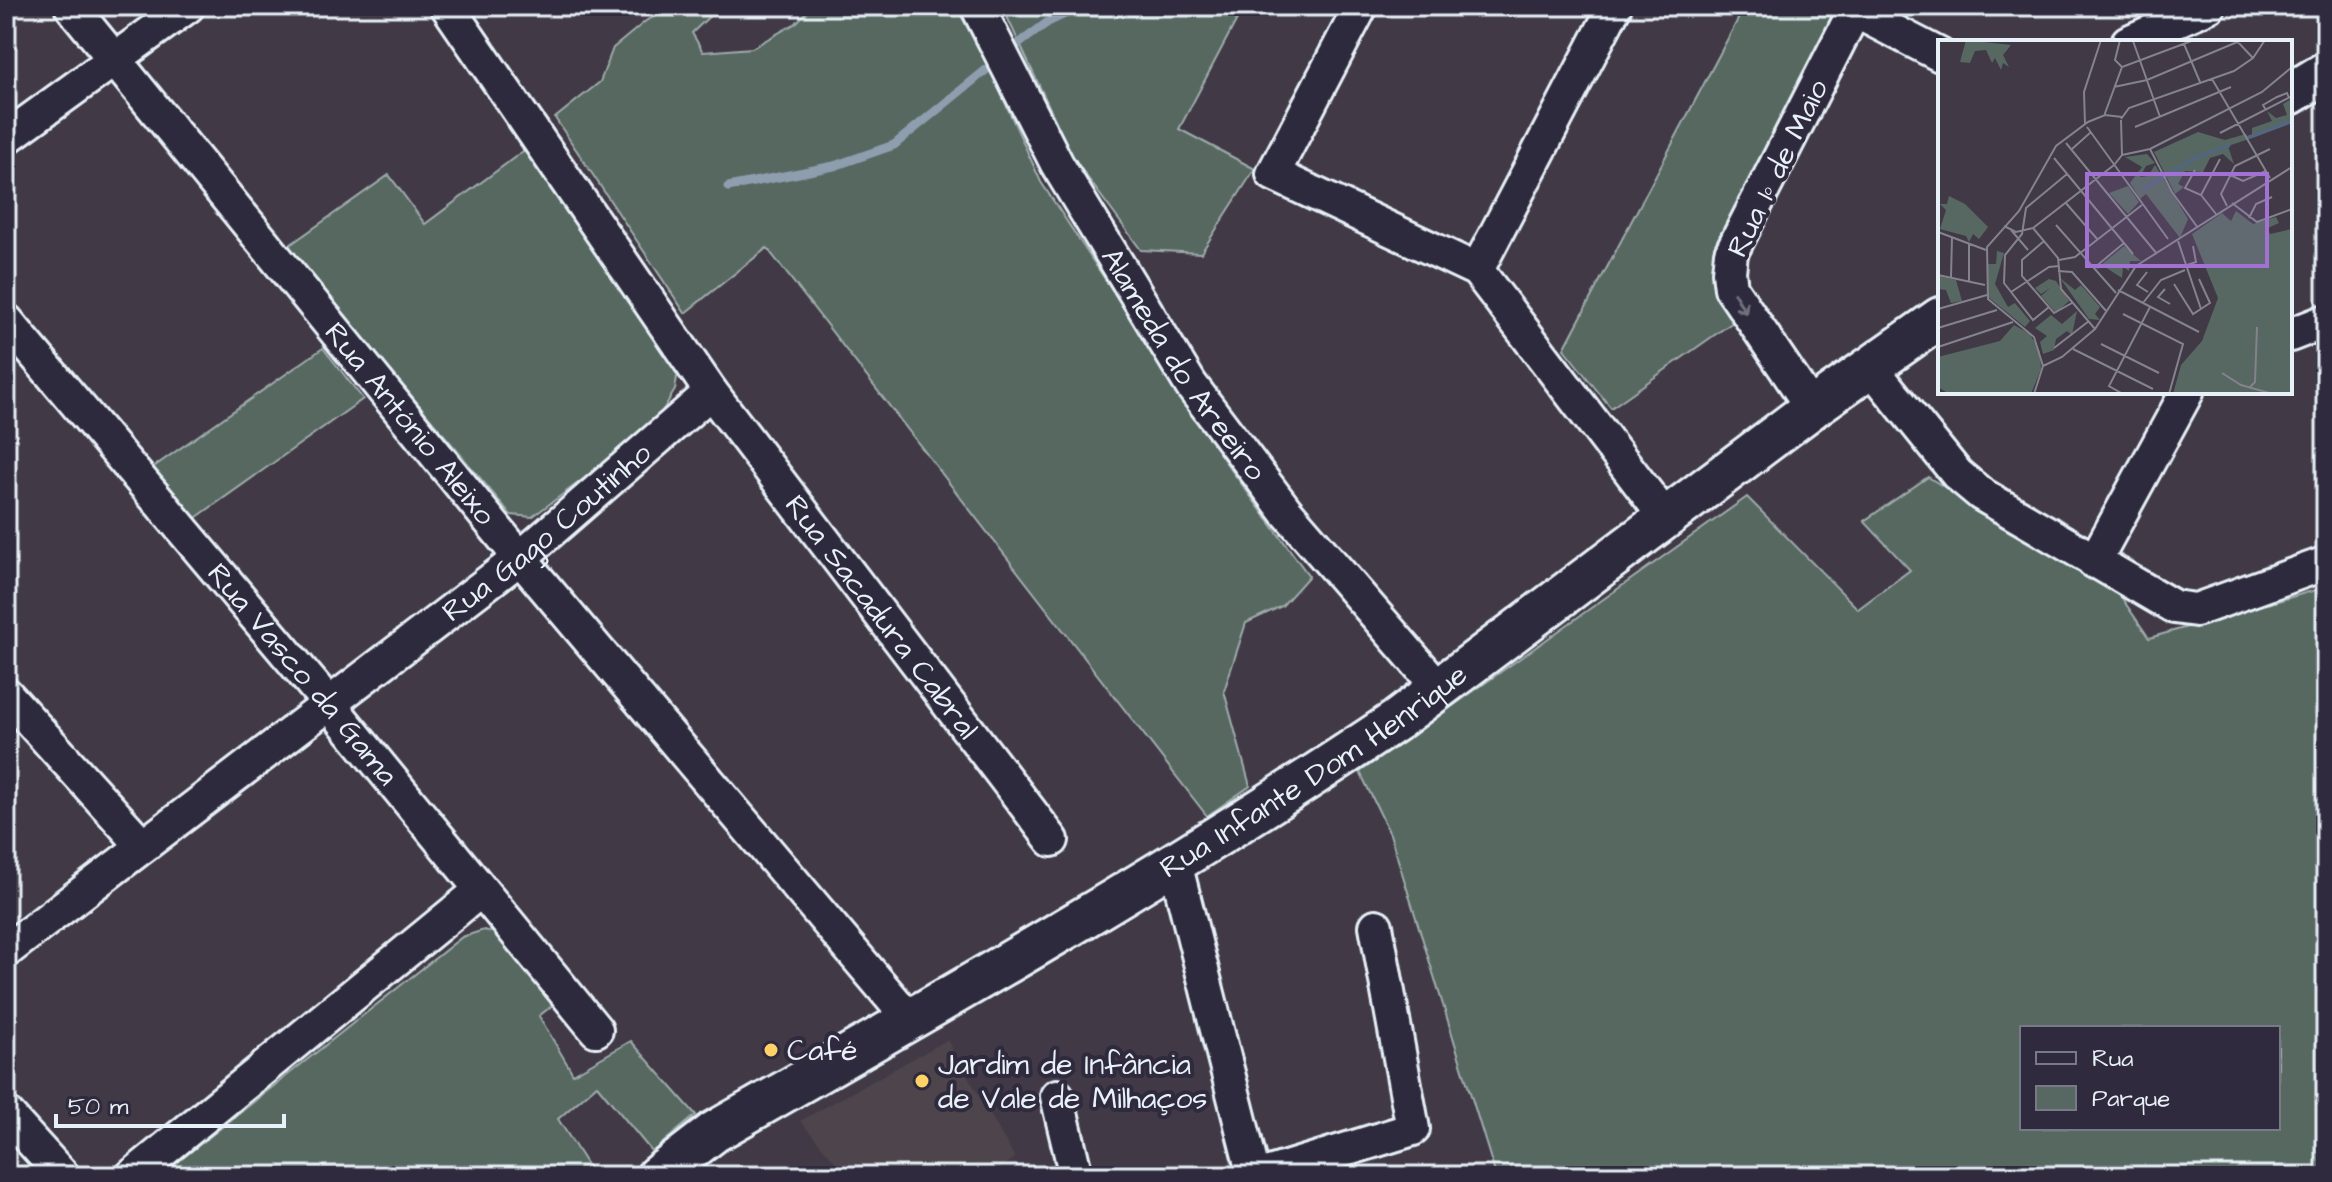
<svg xmlns="http://www.w3.org/2000/svg" width="2332" height="1182" viewBox="0 0 2332 1182" font-family="'Architects Daughter',sans-serif">
  <style>
    .built { fill: #4e454c }
    .green { fill: #566861; stroke: #9facac; stroke-width: 2; fill-rule: evenodd }
    .lines { fill: none; stroke-linecap: round; stroke-linejoin: round }
    .stream { stroke: #8f9eaf; stroke-width: 9 }
    .minor-casing { stroke: #e8f1f8; stroke-width: 38 }
    .tertiary-casing { stroke: #e8f1f8; stroke-width: 46 }
    .minor { stroke: #2f2a3d; stroke-width: 32 }
    .tertiary { stroke: #2f2a3d; stroke-width: 40 }
    .oneway { stroke: #70707e }
    .poi-dot { fill: #ffd166; stroke: #2f2a3d; stroke-width: 3 }
    .labels { text-anchor: middle; stroke-width: 8; stroke-linejoin: round; paint-order: stroke }
    .street-label { font-size: 30px; fill: #e8f1f8; stroke: #2f2a3d }
    .poi-label { font-size: 30px; fill: #e8f1f8; stroke: #2f2a3d; text-anchor: start }
    .inset-river { fill: none; stroke: #53667e; stroke-width: 4 }
    .inset-road { fill: none; stroke: #84838d; stroke-width: 2 }
    .view { fill: #a171d3; fill-opacity: 0.15; stroke: #a171d3; stroke-width: 4 }
    .inset-edge { fill: none; stroke: #e8f1f8; stroke-width: 4 }
  </style>
  <rect width="100%" height="100%" fill="#413a46"/>
  <filter id="ink" filterUnits="userSpaceOnUse"><feTurbulence type="fractalNoise" baseFrequency=".0125" numOctaves="2"/><feDisplacementMap in="SourceGraphic" scale="16" xChannelSelector="R" yChannelSelector="G"/><feConvolveMatrix kernelMatrix="1 2 1 2 8 2 1 2 1" color-interpolation-filters="sRGB"/></filter>
  <g filter="url(#ink)">
    <path class="built" d="M 947,1040 L 1015,1158 L 990,1176 L 848,1176 L 800,1121 Z"/>
    <path class="green" d="M 678,6 L 720,6 L 692,33 L 703,52 L 752,48 L 796,23 L 812,6 L 956,6 L 994,78 L 1041,182 L 1224,460 L 1309,576 L 1282,606 L 1246,623 L 1224,691 L 1250,786 L 1207,816 L 767,248 L 685,313 L 555,118 L 600,82 L 613,48 L 647,20 Z
      M 1002,6 L 1244,6 L 1179,129 L 1255,169 L 1201,253 L 1141,250 L 1073,158 Z
      M 1745,6 L 1842,6 L 1724,306 L 1733,322 L 1611,408 L 1564,349 Z
      M 530,146 L 679,364 L 675,390 L 652,428 L 532,517 L 511,515 L 287,247 L 389,175 L 425,224 Z
      M 323,348 L 363,399 L 190,522 L 145,473 Z
      M 1928,477 L 2119,594 L 2149,638 L 2326,587 L 2326,1176 L 1496,1176 L 1390,834 L 1360,772 L 1747,497 L 1858,609 L 1910,570 L 1864,521 ZM 2022,1028 L 2278,1028 L 2278,1128 L 2022,1128 Z
      M 484,930 L 499,934 L 554,1004 L 539,1016 L 573,1074 L 631,1041 L 696,1115 L 652,1152 L 597,1085 L 558,1119 L 594,1176 L 160,1176 L 462,937 Z"/>
    <g class="lines">
      <path class="stream" d="M 1008,52 L 1048,22 L 1082,6
        M 728,187 L 834,166 L 894,145 L 997,61"/>
      <defs>
        <g id="minor">
          <path id="s1" d="M 71,6 L 520,558 L 911,1021"/>
          <path id="s2" d="M 447,6 L 711,392 L 1052,840"/>
          <path id="s3" d="M 977,6 L 1057,164 L 1191,385 L 1286,511 L 1439,688"/>
          <path d="M 1361,6 L 1273,174 L 1477,270 L 1665,517"/>
          <path d="M 1855,11 L 1940,55"/>
          <path d="M 2128,42 L 2209,6"/>
          <path d="M 6,138 L 188,6"/>
          <path d="M 1477,270 L 1615,6"/>
          <path id="s4" d="M 6,320 L 330,705 L 596,1030"/>
          <path d="M 2290,335 L 2326,321"/>
          <path d="M 1870,366 L 1957,474 L 1981,494 L 2174,607 L 2196,610 L 2326,563"/>
          <path d="M 1812,408 L 1731,288 L 1729,272 L 1731,253 L 1857,6"/>
          <path d="M 2094,562 L 2187,392"/>
          <path d="M 6,694 L 143,846"/>
          <path d="M 1175,863 L 1254,1176"/>
          <path id="s5" d="M 6,951 L 520,558 L 711,392"/>
          <path d="M 1057,1096 L 1076,1176"/>
          <path d="M 6,1113 L 63,1176"/>
          <path d="M 132,1176 L 480,891"/>
          <path d="M 1260,1176 L 1413,1129 L 1376,926"/>
        </g>
        <g id="tertiary">
          <path d="M 2290,94 L 2326,72"/>
          <path id="s6" d="M 657,1176 L 714,1132 C 945,1000 1176,869 1397,720 L 1812,408 L 1940,318"/>
        </g>
      </defs>
      <use href="#minor" class="minor-casing"/>
      <use href="#tertiary" class="tertiary-casing"/>
      <use href="#minor" class="minor"/>
      <use href="#tertiary" class="tertiary"/>
    </g>
    <defs><path id="oneway-shaft" d="M-6 0H5M1.5-3L5.5 0L1.5 3" fill="none" stroke-width="1.6" stroke-linecap="round" stroke-linejoin="round" transform="scale(2)"/></defs>
    <use class="oneway" href="#oneway-shaft" transform="translate(1740 303) rotate(59)"/>
  </g>
  <g class="poi-dot">
    <circle cx="771" cy="1050" r="8"/>
    <circle cx="922" cy="1081" r="8"/>
  </g>
  <g class="labels">
    <g class="street-label">
      <text transform="translate(1777 168) rotate(-64)" y="10">Rua 1º de Maio</text>
      <text dy="10" stroke="none"><textPath href="#s3" startOffset="414">Alameda do Areeiro</textPath></text>
      <text dy="10" stroke="none"><textPath href="#s1" startOffset="538">Rua António Aleixo</textPath></text>
      <text dy="10" stroke="none"><textPath href="#s5" startOffset="684">Rua Gago Coutinho</textPath></text>
      <text dy="10" stroke="none"><textPath href="#s2" startOffset="750">Rua Sacadura Cabral</textPath></text>
      <text dy="10" stroke="none"><textPath href="#s4" startOffset="462">Rua Vasco da Gama</textPath></text>
      <text dy="10" stroke="none"><textPath href="#s6" startOffset="772">Rua Infante Dom Henrique</textPath></text>
    </g>
    <g class="poi-label">
      <text x="787" y="1060">Café</text>
      <text x="938" y="1074">Jardim de Infância<tspan x="938" dy="34">de Vale de Milhaços</tspan></text>
    </g>
  </g>
  <g transform="translate(1938 40)">
    <rect width="354" height="354" fill="#413a46"/>
    <path d="M 28,0 L 73,5 L 65,15 L 71,27 L 65,23 L 63,30 L 57,18 L 54,23 L 48,10 L 37,11 L 32,23 L 22,22 ZM 353,59 L 354,82 L 314,98 L 314,88 L 334,81 L 329,71 L 338,78 L 349,75 L 345,64 ZM 260,92 L 287,100 L 308,94 L 311,99 L 290,106 L 296,124 L 285,114 L 272,118 L 265,132 L 247,131 L 240,144 L 246,147 L 237,154 L 216,112 ZM 209,114 L 217,123 L 208,126 L 202,137 L 210,136 L 217,125 L 250,179 L 242,198 L 208,154 L 202,159 L 192,143 L 204,127 L 187,117 ZM 190,146 L 201,162 L 190,174 L 171,153 ZM 11,156 L 27,164 L 50,187 L 41,199 L 35,194 L 31,202 L 28,196 L 2,189 L 8,170 L 2,164 L 9,164 ZM 298,171 L 315,184 L 338,177 L 341,183 L 330,188 L 332,194 L 354,189 L 354,354 L 235,354 L 243,325 L 264,301 L 280,258 L 254,194 L 284,173 L 293,181 ZM 186,206 L 203,221 L 192,221 L 191,231 L 185,227 L 184,238 L 167,227 L 158,229 ZM 59,211 L 66,213 L 57,244 L 70,267 L 77,263 L 92,281 L 87,287 L 50,257 L 50,224 L 58,224 ZM 0,236 L 18,240 L 24,261 L 13,263 L 8,250 L 0,249 ZM 122,238 L 137,250 L 143,245 L 162,267 L 157,274 L 162,280 L 151,279 ZM 111,239 L 118,241 L 131,261 L 118,273 L 103,256 L 112,248 L 103,254 L 97,248 ZM 139,271 L 134,295 L 129,291 L 118,299 L 116,310 L 105,314 L 102,302 L 109,296 L 97,288 L 113,275 L 124,284 ZM 76,285 L 92,294 L 102,312 L 103,329 L 93,354 L 11,354 L 0,347 L 0,317 L 62,301 Z" fill="#566861"/>
    <path class="inset-river" d="M 309,98 L 354,81M 205,149 L 257,118 L 292,105"/>
    <path class="inset-road" d="M 182,0 L 177,20 L 184,27M 298,0 L 315,18M 195,1 L 222,77M 246,4 L 262,42M 274,39 L 332,138M 176,47 L 209,40 L 304,0M 328,70 L 325,65 L 339,57 L 349,53 L 351,58M 166,76 L 184,27 L 256,0M 183,79 L 191,68 L 296,31 L 315,18 L 327,0M 147,84 L 146,52 L 163,0M 149,87 L 230,199M 197,87 L 293,47M 282,93 L 354,56M 128,103 L 219,214M 134,109 L 153,92M 212,109 L 234,152 L 260,188M 184,115 L 212,109 L 324,52 L 354,27M 116,118 L 195,214M 257,130 L 247,148 L 263,155 L 278,174M 292,135 L 305,141 L 328,131M 263,155 L 282,119M 127,162 L 160,200M 294,163 L 319,182 L 354,169M 289,166 L 283,154 L 297,126 L 332,109M 311,178 L 318,164 L 334,157M 118,185 L 178,253M 66,186 L 78,192 L 95,188 L 176,125 L 184,115 L 183,80M 95,188 L 120,218 L 123,249 L 157,289M 73,190 L 90,210M 0,192 L 48,210M 0,192 L 0,150M 106,201 L 84,220 L 84,236 L 116,273 L 134,263M 240,201 L 263,269M 121,220 L 137,217 L 204,165M 246,226 L 258,222 L 255,206M 156,228 L 186,203M 120,231 L 134,232 L 169,272M 209,232 L 199,245 L 210,252M 0,235 L 47,245M 13,237 L 14,197M 31,241 L 31,204M 236,244 L 255,274 L 272,263 L 261,239M 227,249 L 220,257 L 232,264M 180,250 L 261,292M 73,252 L 111,227 L 121,226M 205,263 L 223,240 L 247,230M 111,267 L 95,280 L 66,243 L 67,215 L 84,194 L 88,168 L 129,134M 0,269 L 49,255M 185,274 L 245,304 L 231,354M 0,288 L 59,270M 163,304 L 221,333M 0,307 L 75,282M 116,308 L 151,281M 135,309 L 215,349M 105,326 L 96,297 L 50,259 L 49,207 L 81,171 L 118,106 L 150,82 L 167,75 L 184,77M 105,326 L 124,317 L 157,289 L 198,226 L 354,127M 284,333 L 303,345 L 335,354M 311,348 L 317,342 L 319,287M 96,354 L 105,326M 185,354 L 171,346 L 212,267"/>
    <path class="view" d="M 149,134 L 329,134 L 329,226 L 149,226 Z"/>
    <rect width="354" height="354" class="inset-edge"/>
  </g>
  <rect width="2332" height="1182" fill="none" stroke="#2f2a3d" stroke-width="32"/>
  <rect x="16" y="16" width="2300" height="1150" fill="none" stroke="#e8f1f8" stroke-width="3" filter="url(#ink)"/>
  <rect x="2020" y="1026" width="260" height="104" fill="#2f2a3d" stroke="#797a88" stroke-width="2"/>
  <rect x="2036" y="1052" width="40" height="12" fill="#2f2a3d" stroke="#797a88" stroke-width="2"/>
  <text x="2092" y="1066" font-size="24" fill="#e8f1f8">Rua</text>
  <rect x="2036" y="1086" width="40" height="24" fill="#566861" stroke="#797a88" stroke-width="2"/>
  <text x="2092" y="1106" font-size="24" fill="#e8f1f8">Parque</text>
  <path d="M56 1114v12h228v-12" fill="none" stroke="#e8f1f8" stroke-width="4"/>
  <text x="68" y="1114" font-size="24" fill="#e8f1f8" stroke="#2f2a3d" stroke-width="6" paint-order="stroke">50 m</text>
</svg>
